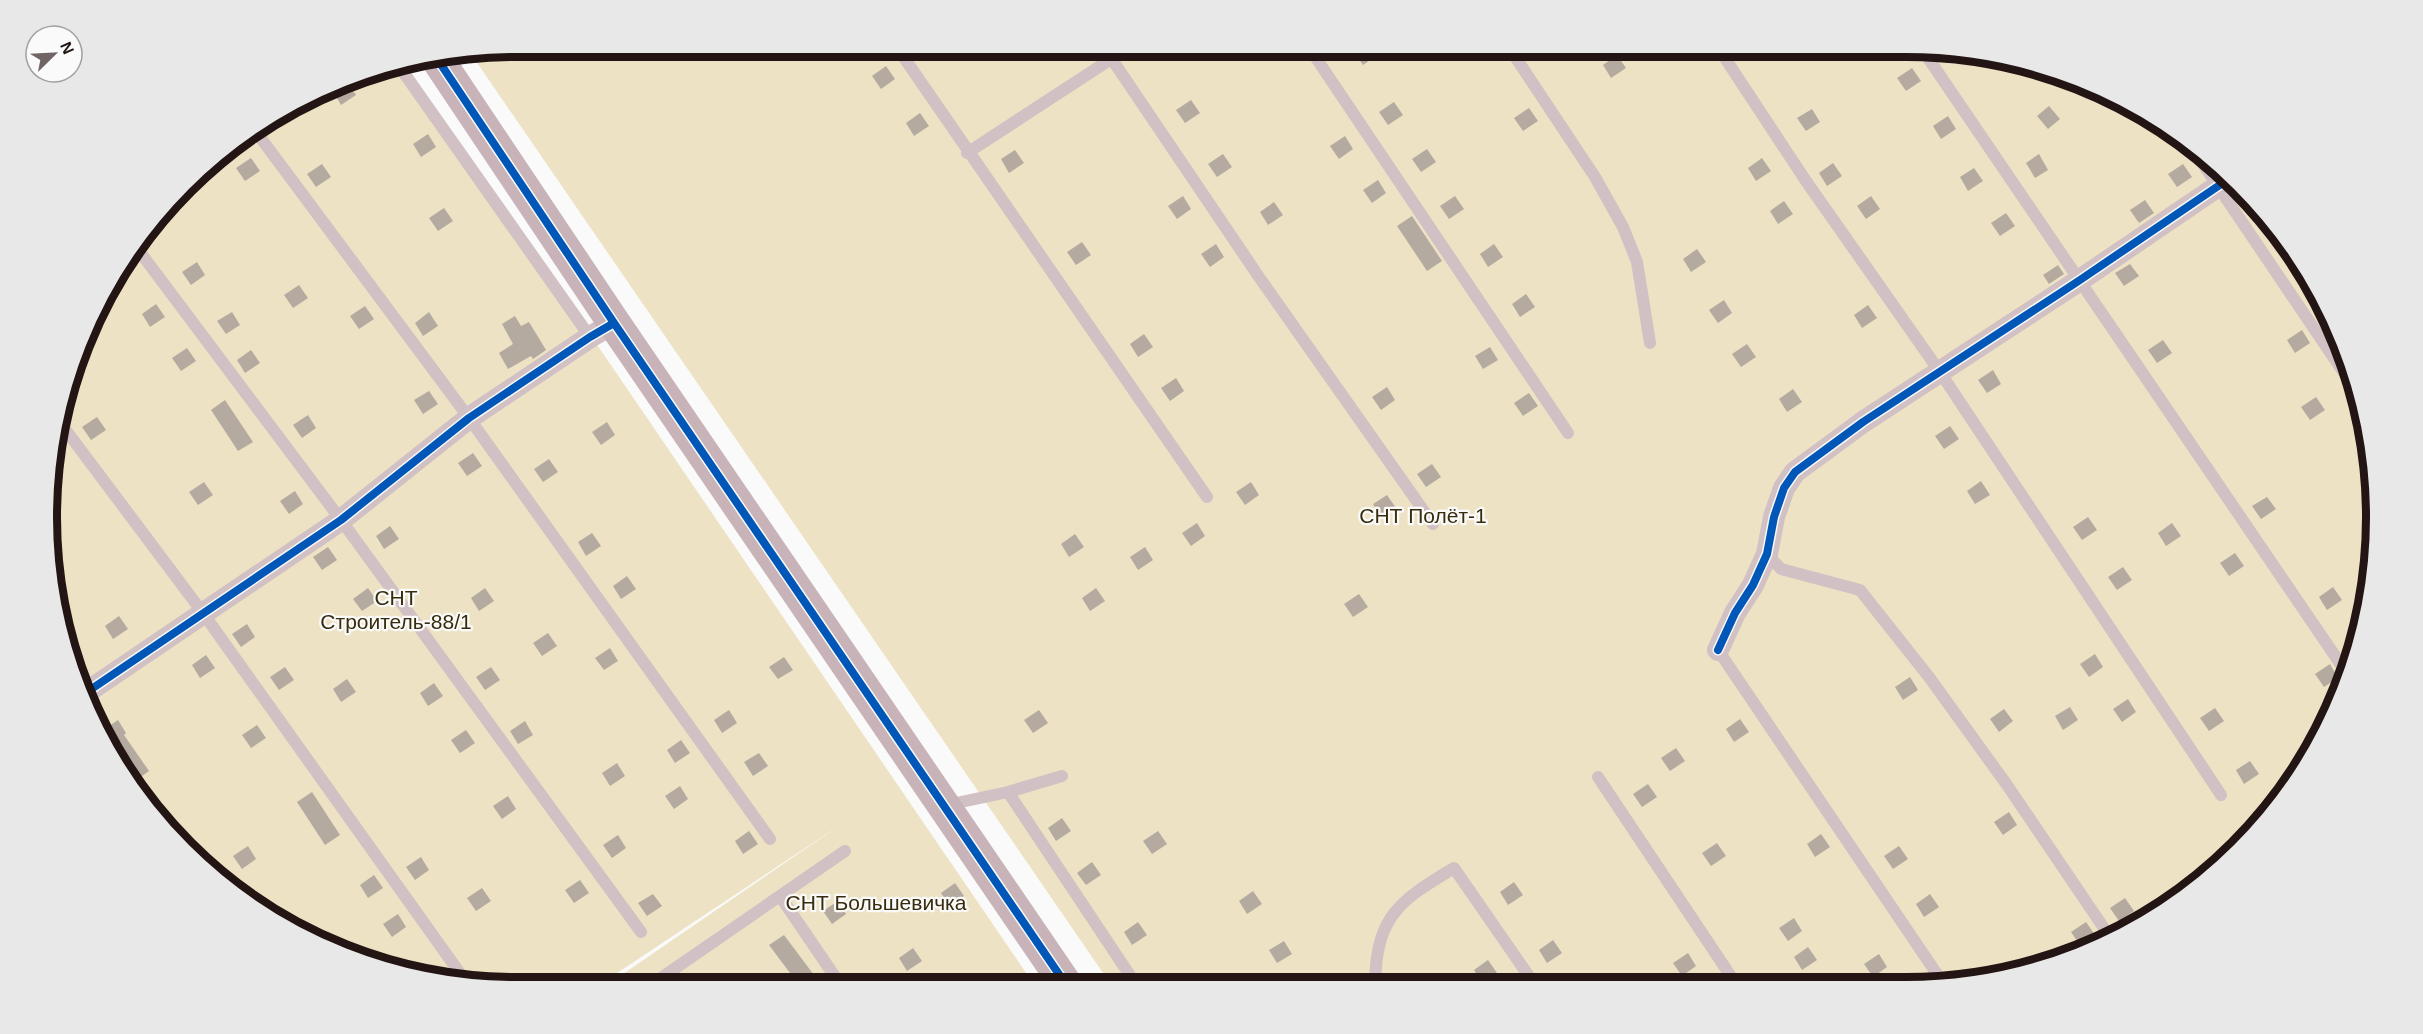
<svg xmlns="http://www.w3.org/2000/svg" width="2423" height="1034" viewBox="0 0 2423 1034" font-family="Helvetica,sans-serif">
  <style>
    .green { fill: #ede2c3 }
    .building { fill: #b4aaa0 }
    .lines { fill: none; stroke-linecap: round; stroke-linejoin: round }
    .lane { stroke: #d1c0c4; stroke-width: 12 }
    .street { stroke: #d1c0c4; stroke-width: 22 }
    .secondary { stroke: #c8b3b8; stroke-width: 33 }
    .cycleway-casing { stroke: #fafafa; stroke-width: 11 }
    .cycleway { stroke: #0057b8; stroke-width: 8 }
    .labels { text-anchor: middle; stroke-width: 4.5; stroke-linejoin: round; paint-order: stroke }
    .park-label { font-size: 21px; fill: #382c0c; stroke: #fafafa }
    .rim { fill: none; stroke: #221513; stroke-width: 8 }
  </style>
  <rect width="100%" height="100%" fill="#fafafa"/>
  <path class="green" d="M 517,46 L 1906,46 L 2057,71 L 2141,109 L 2216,163 L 2279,230 L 2328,309 L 2360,395 L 2375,486 L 2373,578 L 2352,668 L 2297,779 L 2216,871 L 2114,939 L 1968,983 L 1112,986 L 471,54 Z
    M 406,65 L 1035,986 L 604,987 L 843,823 L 596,987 L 517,987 L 366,963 L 230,890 L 163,827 L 110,753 L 55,608 L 51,455 L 72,365 L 109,282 L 207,163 L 282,109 L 365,72 Z"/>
  <path class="building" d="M 1362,46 L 1390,46 L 1363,65 L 1354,52 Z
    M 1617,55 L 1626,68 L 1611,78 L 1603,65 Z
    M 886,66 L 895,79 L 881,89 L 872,76 Z
    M 1912,68 L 1921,81 L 1906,91 L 1897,78 Z
    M 347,82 L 356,95 L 341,105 L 333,91 Z
    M 1191,100 L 1200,113 L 1185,123 L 1176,110 Z
    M 1394,102 L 1403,115 L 1388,125 L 1379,112 Z
    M 2049,106 L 2060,119 L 2048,129 L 2037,116 Z
    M 1529,108 L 1538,121 L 1523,131 L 1514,118 Z
    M 1812,109 L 1820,122 L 1806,131 L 1797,118 Z
    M 920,113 L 929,126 L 914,136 L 906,123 Z
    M 1948,116 L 1956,129 L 1941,139 L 1933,126 Z
    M 428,134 L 436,147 L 421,157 L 413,144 Z
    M 1345,136 L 1353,149 L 1339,159 L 1330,146 Z
    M 1427,149 L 1436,162 L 1421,172 L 1412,159 Z
    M 1015,150 L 1024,163 L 1009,173 L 1001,159 Z
    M 1223,154 L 1232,167 L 1217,177 L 1208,164 Z
    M 2039,154 L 2048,170 L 2035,178 L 2026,163 Z
    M 251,158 L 260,171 L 245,181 L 236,168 Z
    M 1762,158 L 1771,171 L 1756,181 L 1748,168 Z
    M 1833,163 L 1842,176 L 1827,186 L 1819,173 Z
    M 322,164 L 331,177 L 316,187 L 307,174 Z
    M 2183,164 L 2192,177 L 2177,187 L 2168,174 Z
    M 1974,168 L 1983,181 L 1968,191 L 1960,177 Z
    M 1378,180 L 1386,193 L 1372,203 L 1363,190 Z
    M 1183,196 L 1191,209 L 1177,219 L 1168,206 Z
    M 1455,196 L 1464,209 L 1449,219 L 1440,206 Z
    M 1871,196 L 1880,209 L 1866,219 L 1857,206 Z
    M 2145,200 L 2154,213 L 2139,223 L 2130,210 Z
    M 1784,201 L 1793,214 L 1778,224 L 1770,211 Z
    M 1274,202 L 1283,215 L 1268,225 L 1260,212 Z
    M 444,208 L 453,221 L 438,231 L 429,218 Z
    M 2006,213 L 2015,226 L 2000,236 L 1991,223 Z
    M 1412,216 L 1442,261 L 1427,271 L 1397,226 Z
    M 1082,242 L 1091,255 L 1076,265 L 1067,252 Z
    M 1216,244 L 1224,257 L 1210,267 L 1201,254 Z
    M 1494,244 L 1503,257 L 1488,267 L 1480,254 Z
    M 1697,249 L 1706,262 L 1691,272 L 1683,259 Z
    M 197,262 L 205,275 L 191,285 L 182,272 Z
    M 2130,264 L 2139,276 L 2124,286 L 2115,273 Z
    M 2058,265 L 2064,274 L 2049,284 L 2043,275 Z
    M 299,285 L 308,298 L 293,308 L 284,295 Z
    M 1526,294 L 1535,307 L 1520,317 L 1512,304 Z
    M 1724,300 L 1732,313 L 1718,323 L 1709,310 Z
    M 156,304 L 165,317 L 150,327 L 142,314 Z
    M 1868,305 L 1877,318 L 1862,328 L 1854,315 Z
    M 365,306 L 374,319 L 359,329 L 350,316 Z
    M 232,312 L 240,325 L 226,334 L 217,321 Z
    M 429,312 L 438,326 L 423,336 L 415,323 Z
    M 515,316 L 521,326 L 529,322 L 546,350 L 533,359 L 531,356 L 508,369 L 499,353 L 513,344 L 502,324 Z
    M 2302,330 L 2310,343 L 2295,353 L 2287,340 Z
    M 1144,334 L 1153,347 L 1138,357 L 1130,344 Z
    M 2163,340 L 2172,353 L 2157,363 L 2148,350 Z
    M 1747,344 L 1756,357 L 1741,367 L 1732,354 Z
    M 1490,347 L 1498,360 L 1483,369 L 1475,356 Z
    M 187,348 L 196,361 L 181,371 L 172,358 Z
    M 251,350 L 260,363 L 245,373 L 237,360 Z
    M 1993,370 L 2001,384 L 1987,393 L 1978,380 Z
    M 1176,378 L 1184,391 L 1170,401 L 1161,388 Z
    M 1387,387 L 1395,400 L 1381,410 L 1372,397 Z
    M 1793,389 L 1802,402 L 1787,412 L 1779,399 Z
    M 429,391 L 438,404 L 423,414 L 414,400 Z
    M 1529,393 L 1538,406 L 1523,416 L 1514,403 Z
    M 2316,397 L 2325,410 L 2310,420 L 2301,407 Z
    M 225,400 L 253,442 L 238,451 L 211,410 Z
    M 308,415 L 316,428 L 302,438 L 293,425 Z
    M 97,417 L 106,430 L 91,440 L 82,427 Z
    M 607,422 L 615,435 L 601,445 L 592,432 Z
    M 1950,426 L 1959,439 L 1944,449 L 1935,436 Z
    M 473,453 L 482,466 L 467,476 L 458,463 Z
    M 549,459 L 558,472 L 543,482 L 534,469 Z
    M 1432,464 L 1441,477 L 1426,487 L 1417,474 Z
    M 1981,481 L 1990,495 L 1975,504 L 1967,491 Z
    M 204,482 L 213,495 L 198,505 L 189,492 Z
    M 1251,482 L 1259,495 L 1245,505 L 1236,492 Z
    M 295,491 L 303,504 L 289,514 L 280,501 Z
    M 1387,495 L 1396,508 L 1382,518 L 1373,504 Z
    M 2267,497 L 2276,509 L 2261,519 L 2252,506 Z
    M 2088,517 L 2097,530 L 2082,540 L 2073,527 Z
    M 1197,523 L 1205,536 L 1191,546 L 1182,533 Z
    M 2172,523 L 2181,536 L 2166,546 L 2158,533 Z
    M 390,526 L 399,539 L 384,549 L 376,536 Z
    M 592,533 L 601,546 L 586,556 L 578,542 Z
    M 1075,534 L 1084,547 L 1069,557 L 1061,544 Z
    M 328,547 L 337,560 L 322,570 L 313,557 Z
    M 1145,547 L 1153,560 L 1138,570 L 1130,557 Z
    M 2235,553 L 2244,566 L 2229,576 L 2220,563 Z
    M 2123,567 L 2132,580 L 2117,590 L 2108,577 Z
    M 627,576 L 636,589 L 621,599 L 613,586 Z
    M 2333,587 L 2342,600 L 2327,610 L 2319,597 Z
    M 368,588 L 377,601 L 362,611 L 353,599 Z
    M 485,588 L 494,601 L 479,611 L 471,598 Z
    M 1096,588 L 1105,601 L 1090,611 L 1082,598 Z
    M 1359,594 L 1368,607 L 1353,617 L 1344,604 Z
    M 119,616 L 128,629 L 113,639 L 105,626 Z
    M 247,624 L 255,637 L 241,647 L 232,634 Z
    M 548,633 L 557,646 L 542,656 L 533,643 Z
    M 610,648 L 618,661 L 604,670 L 595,658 Z
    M 2095,654 L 2103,667 L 2089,677 L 2080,664 Z
    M 206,655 L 215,668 L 200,678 L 192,665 Z
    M 784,657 L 793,670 L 778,679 L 769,667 Z
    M 2330,664 L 2338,678 L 2324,687 L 2315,674 Z
    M 285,667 L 294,680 L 279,690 L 270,677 Z
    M 491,667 L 500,680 L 485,690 L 476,677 Z
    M 1910,677 L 1918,690 L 1903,700 L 1895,687 Z
    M 347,679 L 356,692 L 341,702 L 333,689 Z
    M 434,683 L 443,696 L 428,706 L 420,693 Z
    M 2128,699 L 2136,712 L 2122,722 L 2113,709 Z
    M 2070,707 L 2078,720 L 2063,730 L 2055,716 Z
    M 2215,708 L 2224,721 L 2209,731 L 2200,718 Z
    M 2004,709 L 2013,721 L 1999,732 L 1990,719 Z
    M 729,710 L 737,723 L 722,733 L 714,720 Z
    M 1039,710 L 1048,723 L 1033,733 L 1024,720 Z
    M 1740,719 L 1749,732 L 1734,742 L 1726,729 Z
    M 118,720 L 126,733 L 124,735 L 149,771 L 135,781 L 103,730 Z
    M 525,721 L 533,735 L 518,744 L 510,731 Z
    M 257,725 L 266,738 L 251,748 L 242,735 Z
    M 466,730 L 475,743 L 460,753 L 451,740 Z
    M 681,740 L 690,753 L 675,763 L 667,750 Z
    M 1676,748 L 1685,761 L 1670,771 L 1661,758 Z
    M 759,753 L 768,766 L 753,776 L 744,762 Z
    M 2250,761 L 2259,774 L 2244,784 L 2236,770 Z
    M 617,763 L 625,776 L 610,786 L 602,773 Z
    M 1648,784 L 1657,797 L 1642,807 L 1633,794 Z
    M 680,786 L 688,799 L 674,809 L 665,796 Z
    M 312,792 L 340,835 L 325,845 L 297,802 Z
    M 508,796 L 516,809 L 502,819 L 493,806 Z
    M 2009,812 L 2017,825 L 2003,835 L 1994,822 Z
    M 1062,818 L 1071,831 L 1056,841 L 1048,828 Z
    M 749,831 L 758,844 L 743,854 L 735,841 Z
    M 1158,831 L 1167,844 L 1152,854 L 1143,841 Z
    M 1821,834 L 1830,847 L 1815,857 L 1807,844 Z
    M 618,835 L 626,848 L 612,858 L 603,845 Z
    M 1717,843 L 1726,856 L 1711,866 L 1702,853 Z
    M 248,846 L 256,859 L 242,869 L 233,856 Z
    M 1899,846 L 1908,859 L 1893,869 L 1884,856 Z
    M 421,857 L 429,870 L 415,880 L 406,867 Z
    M 1092,862 L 1101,875 L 1086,885 L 1077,873 Z
    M 374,875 L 383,888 L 368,898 L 360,885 Z
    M 580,880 L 589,893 L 574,903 L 565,890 Z
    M 1514,882 L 1523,895 L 1508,905 L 1500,892 Z
    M 955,883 L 964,896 L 949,906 L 941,893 Z
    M 482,888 L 491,901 L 476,911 L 467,898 Z
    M 1253,891 L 1262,904 L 1247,914 L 1239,901 Z
    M 653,894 L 662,906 L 647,916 L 638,903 Z
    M 1930,894 L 1939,907 L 1924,917 L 1916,904 Z
    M 2125,898 L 2134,911 L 2119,921 L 2110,908 Z
    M 838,901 L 846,914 L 832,924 L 823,911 Z
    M 398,914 L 406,927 L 392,937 L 383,924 Z
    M 1794,918 L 1802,931 L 1788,941 L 1779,928 Z
    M 1138,922 L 1147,935 L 1132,945 L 1124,932 Z
    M 2086,922 L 2095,935 L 2080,945 L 2071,932 Z
    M 784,935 L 814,975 L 799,985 L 769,945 Z
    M 1553,940 L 1562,953 L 1547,963 L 1539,950 Z
    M 1284,941 L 1292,954 L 1277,963 L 1269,950 Z
    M 1808,947 L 1817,960 L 1802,970 L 1794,957 Z
    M 913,948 L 922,961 L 907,971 L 899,958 Z
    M 1688,953 L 1696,966 L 1682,976 L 1673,963 Z
    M 1879,954 L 1887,967 L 1873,977 L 1864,964 Z
    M 1488,960 L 1497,973 L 1482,983 L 1474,970 Z"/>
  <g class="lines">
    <path class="lane" d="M 896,46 L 1207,497
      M 1103,46 L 1259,277 L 1433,524
      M 1308,46 L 1568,433
      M 1508,46 L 1595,177 L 1623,227 L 1637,262 L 1650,343
      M 1717,46 L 1806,181 L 1940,372 L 2221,795
      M 1922,49 L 2348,675
      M 399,66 L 590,337
      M 254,129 L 469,418 L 770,839
      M 2190,145 L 2361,398
      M 967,153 L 1131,46
      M 137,248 L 341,520 L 641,932
      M 59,421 L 203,613 L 464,979
      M 1767,554 L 1781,569 L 1860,590 L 1929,677 L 2007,785 L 2112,940
      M 1718,650 L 1943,983
      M 1598,777 L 1736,984
      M 1008,792 L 1137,986
      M 947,805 L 1008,792 L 1062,776
      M 780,896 L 842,987
      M 1375,985 C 1376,916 1399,901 1454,868 L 1535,985
      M 648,987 L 845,851"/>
    <path class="street" d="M 1718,650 L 1735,613 L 1753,585 L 1767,554 L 1774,517 L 1784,488 L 1795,472 L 1863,422 L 2080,280 L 2230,178
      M 87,692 L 341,520 L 469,418 L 590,337 L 614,323"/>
    <path class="secondary" d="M 438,60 L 614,323 L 1067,986"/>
    <defs>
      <path id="cycleway" d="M 438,60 L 614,323 L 1067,986
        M 1718,650 L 1735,613 L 1753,585 L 1767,554 L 1774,517 L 1784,488 L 1795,472 L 1863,422 L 2080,280 L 2230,178
        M 87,692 L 341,520 L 469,418 L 590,337 L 614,323"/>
    </defs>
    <use href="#cycleway" class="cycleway-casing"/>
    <use href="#cycleway" class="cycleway"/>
  </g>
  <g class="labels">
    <g class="park-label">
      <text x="1423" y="523">СНТ Полёт-1</text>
      <text x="396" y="605">СНТ<tspan x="396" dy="24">Строитель-88/1</tspan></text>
      <text x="876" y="910">СНТ Большевичка</text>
    </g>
  </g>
  <path d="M0 0H2423V1034H0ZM517 57H1906A460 460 0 0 1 2366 517V517A460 460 0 0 1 1906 977H517A460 460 0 0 1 57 517V517A460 460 0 0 1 517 57Z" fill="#e9e8e8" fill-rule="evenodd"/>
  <path class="rim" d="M517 57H1906A460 460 0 0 1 2366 517V517A460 460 0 0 1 1906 977H517A460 460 0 0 1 57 517V517A460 460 0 0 1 517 57Z"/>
  <g transform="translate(54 54) rotate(66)"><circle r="28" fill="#fafafa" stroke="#a49e9e" stroke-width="1.5"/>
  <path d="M0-4.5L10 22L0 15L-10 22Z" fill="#6e6564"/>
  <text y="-9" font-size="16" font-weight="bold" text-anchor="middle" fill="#221513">N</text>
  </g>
</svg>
